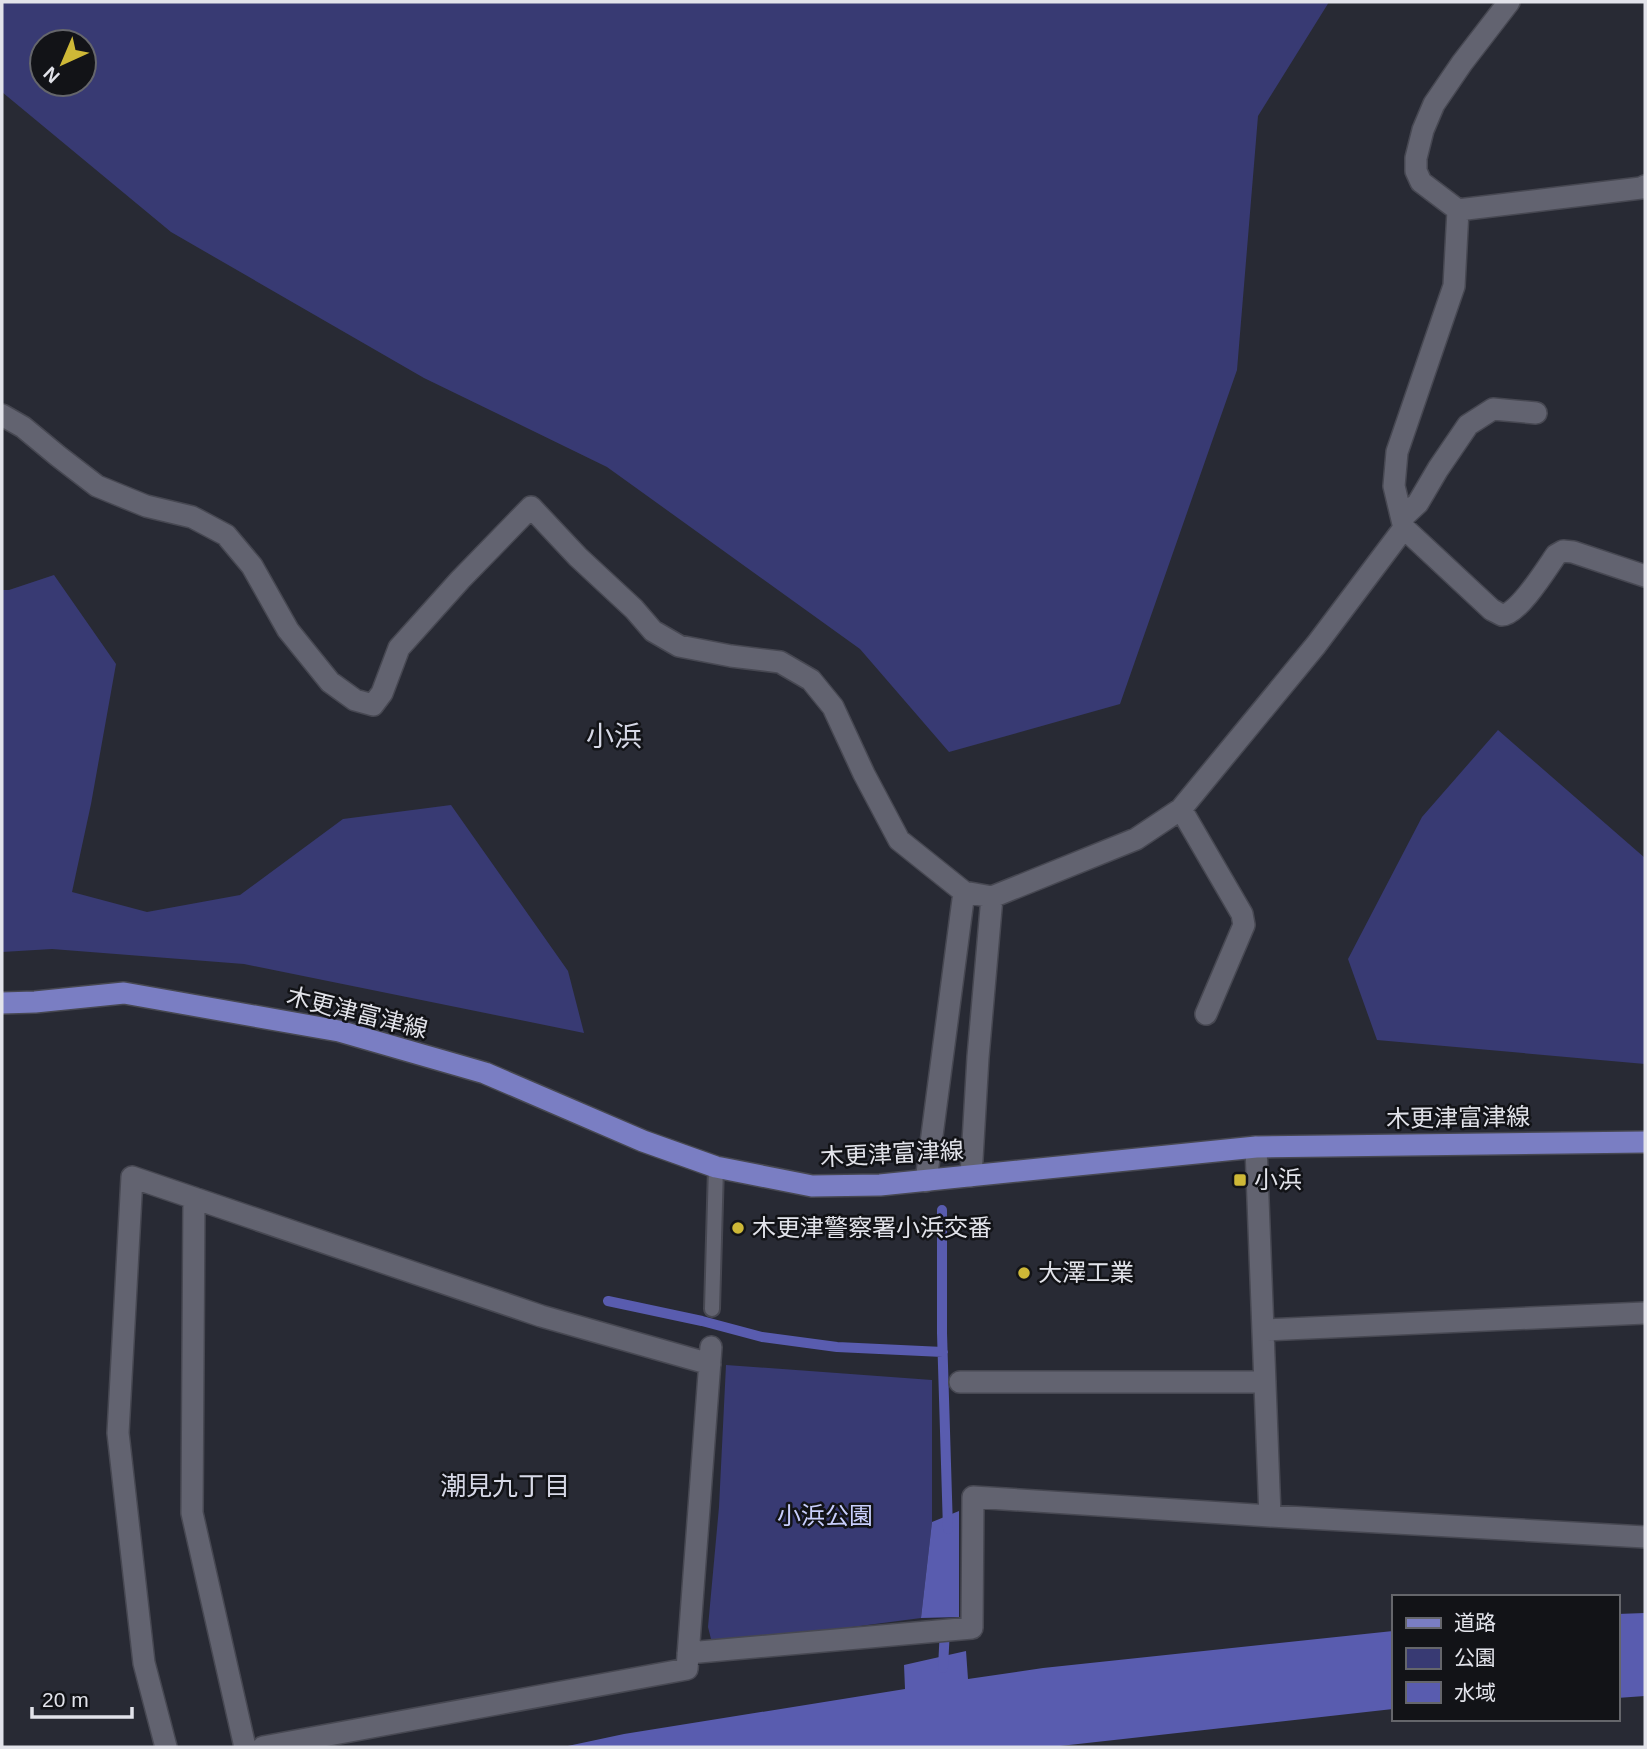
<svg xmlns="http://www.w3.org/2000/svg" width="1647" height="1749" viewBox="0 0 1647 1749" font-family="Helvetica,'Noto Sans JP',sans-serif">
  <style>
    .green { fill: #383a73; fill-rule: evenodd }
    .water { fill: #595caf }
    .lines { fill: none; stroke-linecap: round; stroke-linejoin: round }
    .stream { stroke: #595caf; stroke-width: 10 }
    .lane-casing { stroke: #474852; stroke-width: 18 }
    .street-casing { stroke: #474852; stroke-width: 24 }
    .primary-casing { stroke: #474852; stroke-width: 24 }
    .lane { stroke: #626370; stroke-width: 14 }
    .street { stroke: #626370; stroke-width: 21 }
    .primary { stroke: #7a7ec3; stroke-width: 21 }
    .poi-dot { fill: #ceb837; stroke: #121317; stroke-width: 2.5 }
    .labels { text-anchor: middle; stroke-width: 5; stroke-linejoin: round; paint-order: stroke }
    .street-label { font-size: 24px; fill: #e2e3ea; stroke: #121317 }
    .poi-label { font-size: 24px; fill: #e2e3ea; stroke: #121317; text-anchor: start }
    .park-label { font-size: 24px; fill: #c9cffd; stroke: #121317 }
    .neighbourhood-label { font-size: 26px; fill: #d6d8e6; stroke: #121317 }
    .quarter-label { font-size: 28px; fill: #d6d8e6; stroke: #121317 }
  </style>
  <rect width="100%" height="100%" fill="#282a34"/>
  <path class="green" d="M 2,2 L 1329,2 L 1258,116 L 1237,370 L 1120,704 L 949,752 L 860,649 L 607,467 L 424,378 L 171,232 L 2,92 ZM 42,42 L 84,42 L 84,84 L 42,84 Z
    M 54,575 L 116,664 L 91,804 L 72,892 L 147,912 L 240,895 L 343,819 L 451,805 L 568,971 L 584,1033 L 244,964 L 52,949 L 2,952 L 2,590 L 9,590 Z
    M 1498,730 L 1645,858 L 1645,1064 L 1377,1040 L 1348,959 L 1422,817 Z
    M 726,1365 L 932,1380 L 932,1522 L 921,1618 L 721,1644 L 711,1639 L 708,1627 L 719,1507 Z"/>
  <path class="water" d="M 959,1511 L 959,1617 L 921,1618 L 932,1522 Z
    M 1645,1613 L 1645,1696 L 1617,1698 L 1617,1614 Z
    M 1393,1631 L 1393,1709 L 1051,1747 L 563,1747 L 624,1734 L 905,1689 L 904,1665 L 966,1651 L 968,1679 L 1043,1668 Z"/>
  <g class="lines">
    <path class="stream" d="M 942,1210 L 942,1333 L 948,1529
      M 608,1301 L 702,1321 L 762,1337 L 837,1347 L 943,1352
      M 943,1668 L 945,1628"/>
    <defs>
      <path id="lane" d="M 712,1309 L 716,1167"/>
      <path id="street" d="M 1509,2 L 1462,63 L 1434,104 L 1423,130 L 1416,158 L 1416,171 L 1421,182 L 1458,210 L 1641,188 L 1645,186
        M 2,415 L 23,427 L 58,456 L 97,486 L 146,506 L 192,517 L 226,535 L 252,566 L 288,630 L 330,682 L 355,700 L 373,705 L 382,693 L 399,648 L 460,580 L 531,507 L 578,557 L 634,609 L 653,631 L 679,646 L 731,656 L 780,662 L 811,680 L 833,707 L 864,774 L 899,840 L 964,892 L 992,897 L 1136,839 L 1181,809 L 1316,645 L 1404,528 L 1394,486 L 1397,452 L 1454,286 L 1458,210
        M 1402,518 L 1418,503 L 1438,469 L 1468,425 L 1493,409 L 1536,413
        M 1404,528 L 1492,610 C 1495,611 1499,614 1502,615 C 1517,616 1547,568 1556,555 L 1563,551 L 1573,552 L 1645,576
        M 1181,809 L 1242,914 L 1244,925 L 1206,1014
        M 1256,1147 L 1270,1516
        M 971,1176 L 978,1057 L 992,897
        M 926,1181 L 964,892
        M 194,1198 L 192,1513 L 245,1747
        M 1263,1330 L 1645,1313
        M 960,1382 L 1265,1382
        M 688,1653 L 972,1628 L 973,1497 L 1270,1516 L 1645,1537
        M 166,1747 L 144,1663 L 118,1433 L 132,1177 L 541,1316 L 710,1364
        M 263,1747 L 687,1669 L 711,1347"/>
      <path id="primary" d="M 2,1003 L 35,1002 L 124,993 L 339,1031 L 485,1073 L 643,1141 L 716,1167 L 812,1186 L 880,1185 L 1256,1147 L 1645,1142"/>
    </defs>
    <use href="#lane" class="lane-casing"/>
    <use href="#street" class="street-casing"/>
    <use href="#primary" class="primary-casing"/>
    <use href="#lane" class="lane"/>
    <use href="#street" class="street"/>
    <use href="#primary" class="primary"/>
  </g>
  <g class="poi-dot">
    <rect x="1233" y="1173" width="14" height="14" rx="3.5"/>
    <circle cx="738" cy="1228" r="7"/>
    <circle cx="1024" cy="1273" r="7"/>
  </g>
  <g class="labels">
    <g class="street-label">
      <text transform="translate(357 1013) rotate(14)" y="8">木更津富津線</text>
      <text transform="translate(1458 1118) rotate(-1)" y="8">木更津富津線</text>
      <text transform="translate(892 1154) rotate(-3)" y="8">木更津富津線</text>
    </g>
    <g class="poi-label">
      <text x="1254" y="1188">小浜</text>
      <text x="752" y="1236">木更津警察署小浜交番</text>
      <text x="1038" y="1281">大澤工業</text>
    </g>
    <g class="park-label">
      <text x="825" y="1524">小浜公園</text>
    </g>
    <g class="neighbourhood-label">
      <text x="505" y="1495">潮見九丁目</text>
    </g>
    <g class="quarter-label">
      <text x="614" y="746">小浜</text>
    </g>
  </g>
  <rect width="1647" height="1749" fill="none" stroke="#e2e3ea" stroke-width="7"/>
  <rect x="1392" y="1595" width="228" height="126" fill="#121317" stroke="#65666b" stroke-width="2"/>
  <rect x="1406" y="1618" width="35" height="10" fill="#7a7ec3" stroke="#65666b" stroke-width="2"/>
  <text x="1454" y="1630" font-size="21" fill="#e2e3ea">道路</text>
  <rect x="1406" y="1648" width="35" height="21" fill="#383a73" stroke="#65666b" stroke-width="2"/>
  <text x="1454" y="1665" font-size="21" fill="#e2e3ea">公園</text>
  <rect x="1406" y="1682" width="35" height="21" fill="#595caf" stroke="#65666b" stroke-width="2"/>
  <text x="1454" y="1700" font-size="21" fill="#e2e3ea">水域</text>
  <g transform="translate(63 63) rotate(224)"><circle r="33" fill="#121317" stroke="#65666b" stroke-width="2"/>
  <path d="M0-5L12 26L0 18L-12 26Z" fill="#ceb837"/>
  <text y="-10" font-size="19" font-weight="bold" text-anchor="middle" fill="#e2e3ea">N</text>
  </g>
  <path d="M32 1707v10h100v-10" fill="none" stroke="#e2e3ea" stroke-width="3.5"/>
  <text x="42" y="1707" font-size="21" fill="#e2e3ea" stroke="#121317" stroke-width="5" paint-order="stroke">20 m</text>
</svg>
